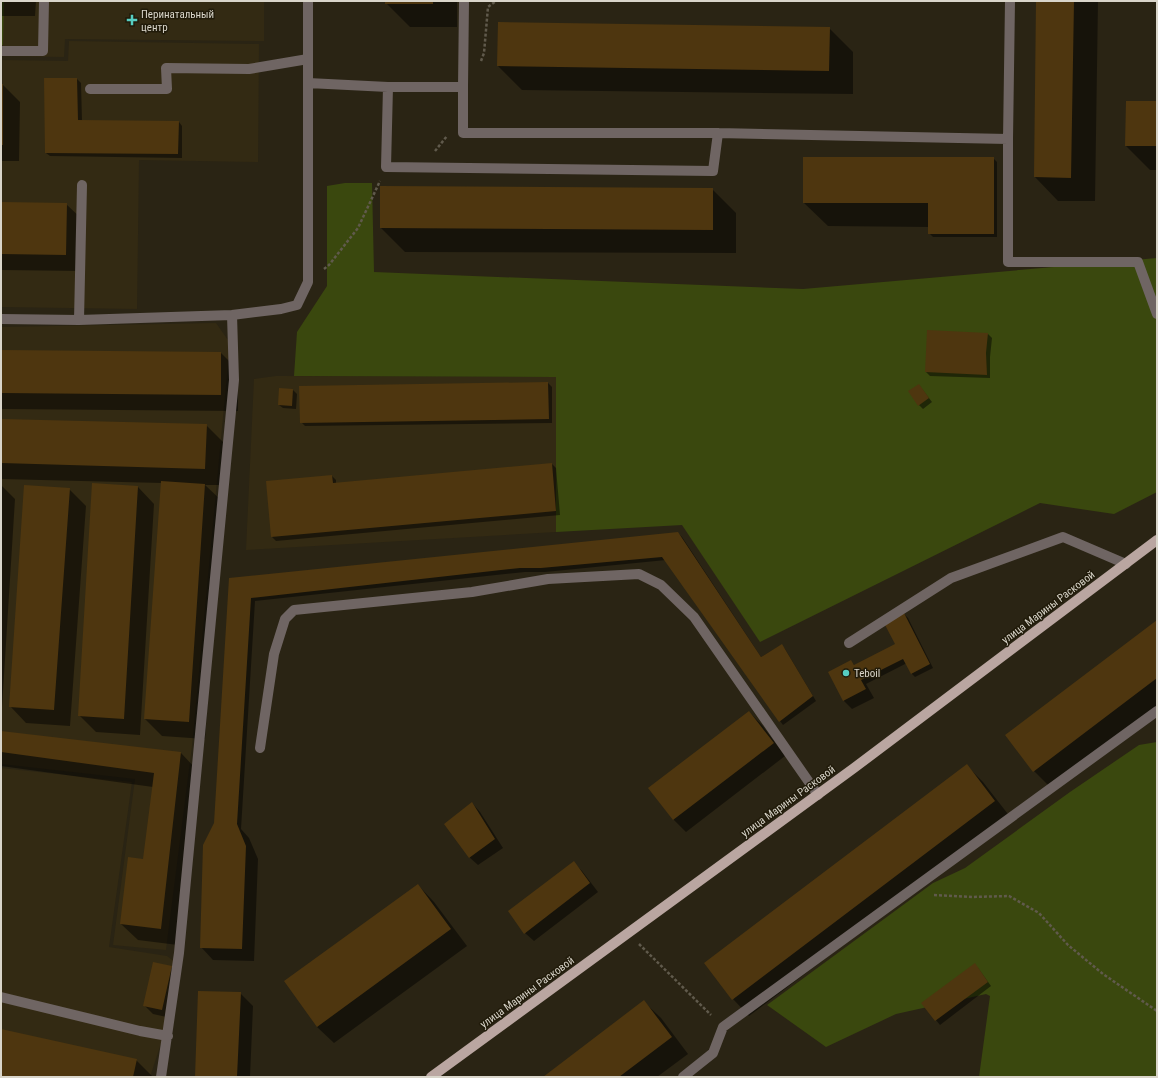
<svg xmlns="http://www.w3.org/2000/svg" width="1158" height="1078" viewBox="0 0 1158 1078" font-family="'Roboto Condensed',sans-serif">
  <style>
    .built { fill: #332a13 }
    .green { fill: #3a480e }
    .shadow { fill: #0007 }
    .building { fill: #4e360f }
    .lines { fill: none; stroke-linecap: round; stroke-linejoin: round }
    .path { stroke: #605a4c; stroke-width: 2.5; stroke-dasharray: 3 2; stroke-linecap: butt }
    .minor { stroke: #6f6563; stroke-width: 10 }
    .major { stroke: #baa6a1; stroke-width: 10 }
    .poi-dot { fill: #57cec2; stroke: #211b0a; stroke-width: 1.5 }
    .labels { text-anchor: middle; stroke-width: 3; stroke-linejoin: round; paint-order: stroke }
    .poi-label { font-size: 11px; fill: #d9d5ca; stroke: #211b0a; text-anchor: start }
    .street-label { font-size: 11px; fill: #d9d5ca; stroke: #211b0a }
  </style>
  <rect width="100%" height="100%" fill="#2a2414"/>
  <path class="built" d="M 1,1 L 264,1 L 264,41 L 65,39 L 64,57 L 1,56 Z
    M 69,41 L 259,44 L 258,162 L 139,160 L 137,309 L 1,307 L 1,60 L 68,61 Z
    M 216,323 L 230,343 L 192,746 L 166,950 L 113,945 L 135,779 L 1,764 L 1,327 Z
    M 276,376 L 556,377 L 556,532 L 246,550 L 254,379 Z
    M 1,768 L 132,782 L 109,947 L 167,956 L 176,963 L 167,1025 L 150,1077 L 1,1077 Z"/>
  <path class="green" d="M 1,1 L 4,1 L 3,45 L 1,45 Z
    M 345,183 L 372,183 L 374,272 L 803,289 L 1157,258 L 1157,492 L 1114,514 L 1040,503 L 760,642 L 682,525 L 556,532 L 556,377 L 294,376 L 297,332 L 327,286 L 327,186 Z
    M 1157,742 L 1157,1077 L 979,1077 L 990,996 L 986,994 L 896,1014 L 826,1047 L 767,1005 L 933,883 L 965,868 L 1070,792 L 1139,745 Z"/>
  <path class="shadow" d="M 1,1 L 36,1 L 35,16 L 1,16 Z
    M 386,1 L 457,1 L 457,27 L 410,27 L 386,3 Z
    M 1037,1 L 1098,1 L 1095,201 L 1058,201 L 1035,177 Z
    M 829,28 L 853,52 L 853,94 L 522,90 L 498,66 Z
    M 45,79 L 77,79 L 81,83 L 82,121 L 179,122 L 182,126 L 182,158 L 50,156 L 46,153 Z
    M 1,85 L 3,85 L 20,102 L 19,161 L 1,161 Z
    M 1157,102 L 1157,170 L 1150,170 L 1126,146 Z
    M 993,158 L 997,162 L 997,237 L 933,237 L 929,233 L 929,227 L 828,226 L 804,203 Z
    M 712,189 L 736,213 L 736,253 L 405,252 L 381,228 Z
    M 1,203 L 66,204 L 83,220 L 82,271 L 1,270 Z
    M 988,334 L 992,338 L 990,357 L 990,378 L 930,376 L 926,372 Z
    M 1,351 L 221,353 L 238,370 L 238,411 L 1,409 Z
    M 548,383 L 552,387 L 552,423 L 305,426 L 301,422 Z
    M 919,385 L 932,402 L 923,409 L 919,405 Z
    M 293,390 L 297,394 L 296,409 L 283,408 L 279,405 Z
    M 1,420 L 206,425 L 223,442 L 221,485 L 205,485 L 222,501 L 205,739 L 162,736 L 145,719 L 162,483 L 1,479 Z
    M 552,464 L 556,468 L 560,515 L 276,541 L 272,537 L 332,476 L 336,480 L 336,484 Z
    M 1,485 L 15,499 L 2,707 L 1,707 Z
    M 138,487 L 154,504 L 140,735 L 96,732 L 79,715 Z
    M 69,489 L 86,506 L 70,726 L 26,723 L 10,706 Z
    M 678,533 L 682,537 L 761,657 L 781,645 L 785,649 L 816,701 L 783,725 L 780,721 L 666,560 L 545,572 L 525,572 L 255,601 L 241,829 L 249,838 L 258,859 L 254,961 L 213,960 L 201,947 L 215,823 L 230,579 Z
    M 904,614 L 908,618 L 933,668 L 915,677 L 911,673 L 907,663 L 866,684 L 874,698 L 852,709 L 844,701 L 851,661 L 855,666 L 896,645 Z
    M 1157,622 L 1157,707 L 1051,788 L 1034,771 Z
    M 749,712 L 762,725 L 785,756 L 686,832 L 673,819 Z
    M 1,732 L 181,753 L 197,770 L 178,945 L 138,940 L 121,924 L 144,860 L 153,787 L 1,766 Z
    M 967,766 L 983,782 L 1011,818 L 749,1016 L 733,999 Z
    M 472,803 L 480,812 L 503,848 L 478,865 L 469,857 Z
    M 573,862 L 582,871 L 598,892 L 534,941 L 525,933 Z
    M 418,885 L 434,902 L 467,946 L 334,1043 L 317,1027 Z
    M 171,967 L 180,975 L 171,1018 L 153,1014 L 144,1005 Z
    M 978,968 L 991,986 L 940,1025 L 922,1003 Z
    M 240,993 L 253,1006 L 250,1077 L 196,1077 Z
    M 644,1002 L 661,1018 L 688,1054 L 657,1077 L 544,1077 Z
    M 1,1030 L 136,1060 L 153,1077 L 1,1077 Z"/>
  <path class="building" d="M 385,1 L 433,1 L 433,4 L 385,4 Z
    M 1036,1 L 1074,1 L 1071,178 L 1034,177 Z
    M 498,22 L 830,27 L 829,71 L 497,66 Z
    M 44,78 L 77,78 L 78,120 L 179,121 L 178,154 L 45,153 Z
    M 1,84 L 3,84 L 3,145 L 1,145 Z
    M 1126,101 L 1157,101 L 1157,146 L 1125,146 Z
    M 803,157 L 994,157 L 994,234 L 928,234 L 928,203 L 803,203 Z
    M 380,186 L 713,188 L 713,230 L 380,228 Z
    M 1,202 L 67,203 L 66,255 L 1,254 Z
    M 927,330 L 988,333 L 986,353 L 987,375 L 925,372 Z
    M 1,350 L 221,352 L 221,395 L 1,393 Z
    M 548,382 L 549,419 L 300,423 L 299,386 Z
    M 919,384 L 929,398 L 918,406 L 908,391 Z
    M 279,388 L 293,389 L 292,406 L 278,405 Z
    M 1,419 L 207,424 L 205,469 L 1,463 Z
    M 552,463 L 556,511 L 271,537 L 266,481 L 332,475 L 333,483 Z
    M 161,481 L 205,484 L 189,722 L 144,719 Z
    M 92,483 L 138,486 L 124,719 L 78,716 Z
    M 24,485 L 70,488 L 54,710 L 9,707 Z
    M 678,532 L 761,657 L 782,644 L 813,696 L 779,722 L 662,557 L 541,568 L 520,568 L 251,598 L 237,824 L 246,846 L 242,949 L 200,948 L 203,845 L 214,823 L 229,578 Z
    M 904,613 L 930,664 L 911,674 L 903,659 L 861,680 L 866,689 L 843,701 L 828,672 L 851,660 L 854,665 L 895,644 L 884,623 Z
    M 1157,620 L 1157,678 L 1033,772 L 1005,735 Z
    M 749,711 L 774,743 L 673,820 L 648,788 Z
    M 1,731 L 181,752 L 161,929 L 120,924 L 128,857 L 143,859 L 154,773 L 1,752 Z
    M 967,764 L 995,801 L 732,1000 L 704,963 Z
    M 472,802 L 495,839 L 469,858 L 444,824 Z
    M 574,861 L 590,883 L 524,934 L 508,911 Z
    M 418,884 L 451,929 L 317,1027 L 284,981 Z
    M 153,962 L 172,966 L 162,1010 L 143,1006 Z
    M 975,963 L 988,982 L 935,1021 L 921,1003 Z
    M 198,991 L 241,992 L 237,1077 L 195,1077 Z
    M 644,1000 L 672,1037 L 619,1077 L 543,1077 Z
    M 1,1029 L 137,1059 L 133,1077 L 1,1077 Z"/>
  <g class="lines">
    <path class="path" d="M 481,61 L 484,53 L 488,7 L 496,1
      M 435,151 L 447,136
      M 324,269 L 329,265 L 358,228 L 380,181
      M 934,895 L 972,897 L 1009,896 L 1039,913 L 1068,945 L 1103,974 L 1157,1011
      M 639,944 L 711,1015"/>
    <path class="minor" d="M 1010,1 L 1008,139 L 1008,262 L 1138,262 L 1157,314
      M 1,51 L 43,51 L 44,1
      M 308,83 L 388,87 L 463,87 L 463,133 L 718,133 L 1008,139
      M 388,87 L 386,167 L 713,171 L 718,133
      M 463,87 L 464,1
      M 90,89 L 167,89 L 166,68 L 249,69 L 308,59
      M 1,319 L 79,320 L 232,315 L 281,309 L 297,305 L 308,282 L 308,1
      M 79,320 L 82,185
      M 849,643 L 951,578 L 1063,537 L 1126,564
      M 260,748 L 274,654 L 285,619 L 294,610 L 472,592 L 548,579 L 639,574 L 661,585 L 694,617 L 818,795
      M 1,997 L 140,1031 L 168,1036
      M 161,1077 L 179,953 L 234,380 L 232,315
      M 683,1077 L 713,1053 L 723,1027 L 1157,711"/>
    <path class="major" d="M 431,1077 L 854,768 L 1157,540"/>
  </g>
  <g class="poi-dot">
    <path d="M130 14h4v4h4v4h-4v4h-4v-4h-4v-4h4z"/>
    <circle cx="846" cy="673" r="4"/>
  </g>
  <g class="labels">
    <g class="poi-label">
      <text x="141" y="18">Перинатальный<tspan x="141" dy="13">центр</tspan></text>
      <text x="854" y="677">Teboil</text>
    </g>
    <g class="street-label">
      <text transform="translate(1048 607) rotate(-37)" y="4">улица Марины Расковой</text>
      <text transform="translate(788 801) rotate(-36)" y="4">улица Марины Расковой</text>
      <text transform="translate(527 992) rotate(-36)" y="4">улица Марины Расковой</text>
    </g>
  </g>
  <rect width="1158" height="1078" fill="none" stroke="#d9d5ca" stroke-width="4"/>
</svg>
